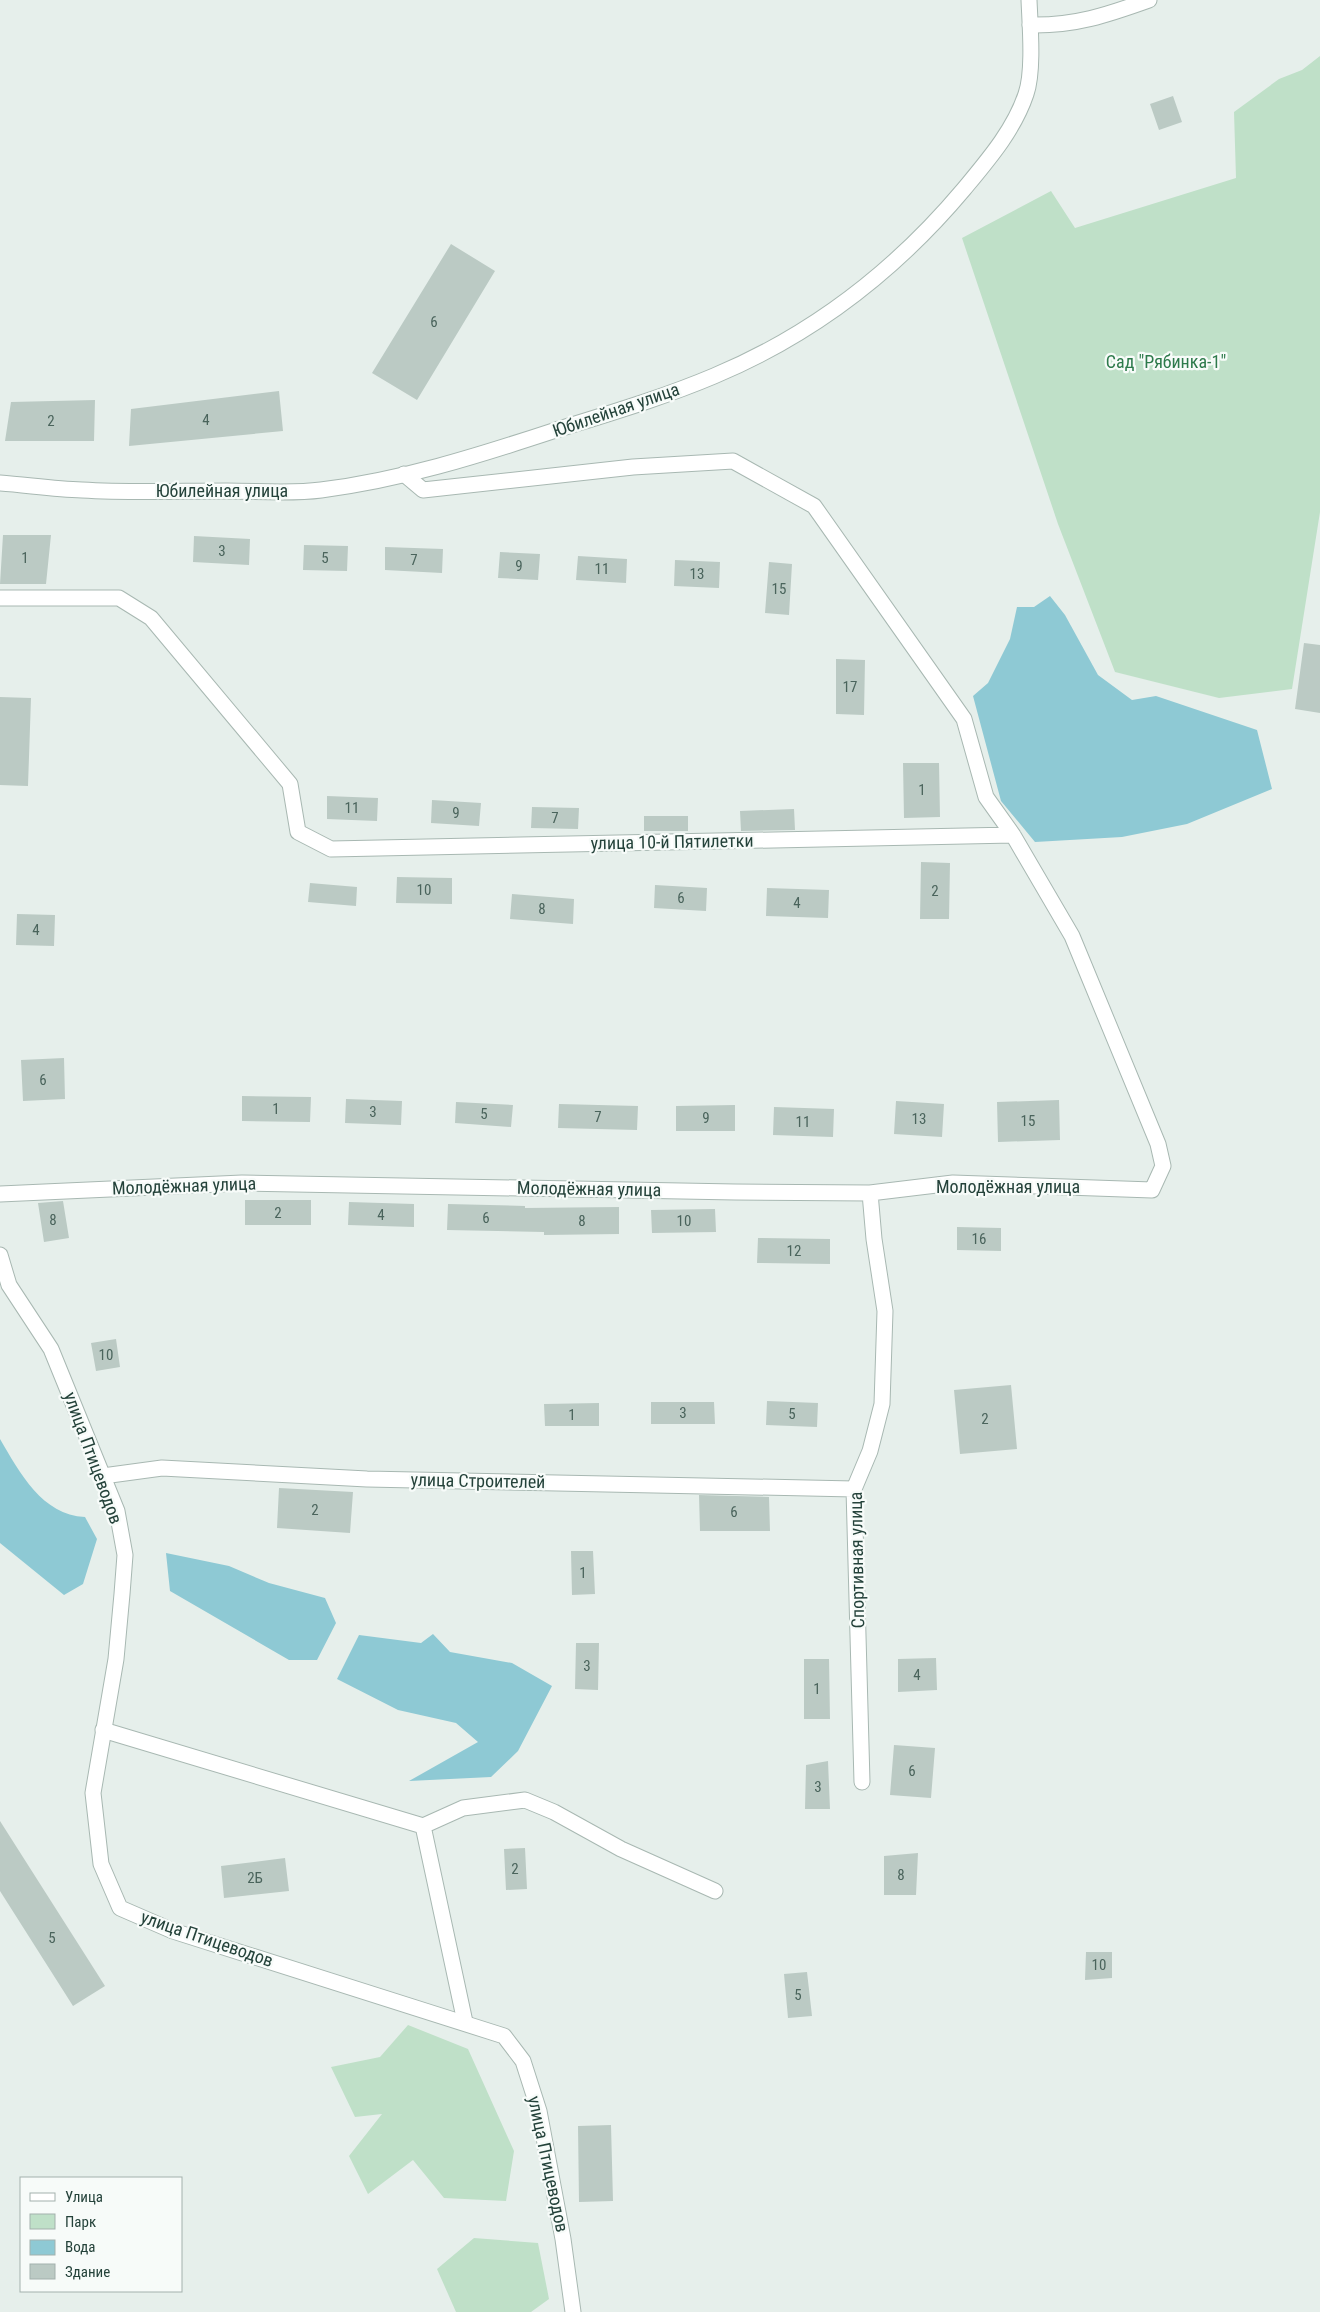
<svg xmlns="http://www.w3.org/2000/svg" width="1320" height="2312" viewBox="0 0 1320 2312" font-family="'Roboto Condensed',sans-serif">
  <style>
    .green { fill: #bfe0c8 }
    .water { fill: #8ec9d4 }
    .building { fill: #bbcac4 }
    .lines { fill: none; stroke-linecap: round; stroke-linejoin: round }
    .minor-casing { stroke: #a8b8b2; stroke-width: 17 }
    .tertiary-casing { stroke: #a8b8b2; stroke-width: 17 }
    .minor { stroke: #fff; stroke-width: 15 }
    .tertiary { stroke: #fff; stroke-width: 15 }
    .labels { text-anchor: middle; stroke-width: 4.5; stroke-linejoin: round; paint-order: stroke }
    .number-label { font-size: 15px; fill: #4a645c }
    .park-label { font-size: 18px; fill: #2d7a4b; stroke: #f7fbf9 }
    .street-label { font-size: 18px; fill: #24423a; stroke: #f7fbf9 }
  </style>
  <rect width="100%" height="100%" fill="#e6efeb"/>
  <path class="green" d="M 1320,56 L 1320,512 L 1292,689 L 1219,698 L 1115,672 L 1058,524 L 962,238 L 1051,191 L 1075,228 L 1236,178 L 1234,112 L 1279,79 L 1302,70 Z
    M 408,2025 L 468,2049 L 514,2151 L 506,2201 L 444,2198 L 413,2160 L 368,2194 L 349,2156 L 382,2114 L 355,2117 L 331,2067 L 380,2057 Z
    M 474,2238 L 538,2243 L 549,2299 L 531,2312 L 456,2312 L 437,2269 Z"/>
  <path class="water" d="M 1050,596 L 1065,615 L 1098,675 L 1132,700 L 1156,696 L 1257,730 L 1272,789 L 1187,824 L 1122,837 L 1035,842 L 1001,801 L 973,696 L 988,683 L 1010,639 L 1017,607 L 1034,607 Z
    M 0,1439 C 20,1473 42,1515 85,1517 L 97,1539 L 83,1584 L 64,1595 L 0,1543 Z
    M 166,1553 L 229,1566 L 269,1583 L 325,1598 L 336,1623 L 317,1660 L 289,1660 L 170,1591 Z
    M 433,1634 L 450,1652 L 512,1663 L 552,1686 L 518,1751 L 491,1777 L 409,1781 L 478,1742 L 456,1723 L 398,1710 L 337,1679 L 359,1635 L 421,1643 Z"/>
  <path class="building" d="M 1173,96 L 1182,122 L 1159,130 L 1150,104 Z
    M 451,244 L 495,271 L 417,400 L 372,373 Z
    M 279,391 L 283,431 L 129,446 L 131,409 Z
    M 95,400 L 94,441 L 5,441 L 11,402 Z
    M 3,535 L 51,535 L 46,584 L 0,584 Z
    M 194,536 L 250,539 L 249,565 L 193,562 Z
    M 304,545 L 348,546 L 347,571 L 303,570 Z
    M 385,547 L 443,549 L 442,573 L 385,570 Z
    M 500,552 L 540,554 L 538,580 L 498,578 Z
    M 578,556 L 627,559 L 626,583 L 576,580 Z
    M 675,560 L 720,562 L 719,588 L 674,586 Z
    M 769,562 L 792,564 L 789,615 L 765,613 Z
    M 1304,643 L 1320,645 L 1320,713 L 1295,709 Z
    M 836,659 L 865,660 L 864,715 L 836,714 Z
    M 0,697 L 31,698 L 28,786 L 0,785 Z
    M 903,763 L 939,763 L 940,817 L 904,818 Z
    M 327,796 L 378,798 L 377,821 L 327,819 Z
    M 432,800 L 481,803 L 479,826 L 431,823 Z
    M 532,807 L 579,808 L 578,829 L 531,828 Z
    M 794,809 L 795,830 L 741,831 L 740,811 Z
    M 644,816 L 688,816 L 688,831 L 644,831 Z
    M 921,862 L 950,863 L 949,919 L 920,919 Z
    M 397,877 L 452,878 L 452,904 L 396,903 Z
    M 310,883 L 357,887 L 356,906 L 308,902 Z
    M 655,885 L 707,888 L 706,911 L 654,908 Z
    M 767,888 L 829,890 L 828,918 L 766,916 Z
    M 512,894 L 574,899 L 573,924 L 510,919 Z
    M 17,914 L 55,915 L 54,946 L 16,945 Z
    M 64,1058 L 65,1099 L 23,1101 L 21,1060 Z
    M 242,1096 L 311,1097 L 310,1122 L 242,1121 Z
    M 346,1099 L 402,1101 L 401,1125 L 345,1123 Z
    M 1059,1100 L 1060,1140 L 998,1142 L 997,1102 Z
    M 896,1101 L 944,1104 L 942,1137 L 894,1134 Z
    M 456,1102 L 513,1105 L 511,1127 L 455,1123 Z
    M 559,1104 L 638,1106 L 637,1130 L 558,1128 Z
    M 735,1105 L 735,1131 L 676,1131 L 676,1106 Z
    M 774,1107 L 834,1109 L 833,1137 L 773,1135 Z
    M 245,1200 L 311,1200 L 311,1225 L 245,1225 Z
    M 63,1201 L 69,1238 L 44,1242 L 38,1203 Z
    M 349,1202 L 414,1204 L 414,1227 L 348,1225 Z
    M 448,1204 L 525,1206 L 525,1208 L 619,1207 L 619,1234 L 544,1235 L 544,1232 L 447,1230 Z
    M 715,1209 L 716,1232 L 652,1233 L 651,1210 Z
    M 957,1227 L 1001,1228 L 1001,1251 L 957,1250 Z
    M 758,1238 L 830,1239 L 830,1264 L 757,1263 Z
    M 116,1339 L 120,1367 L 96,1371 L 91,1343 Z
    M 1011,1385 L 1017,1449 L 960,1454 L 954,1390 Z
    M 767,1401 L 818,1403 L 817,1427 L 766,1425 Z
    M 651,1402 L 714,1402 L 715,1424 L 651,1424 Z
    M 599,1403 L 599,1426 L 545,1426 L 544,1404 Z
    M 279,1488 L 353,1492 L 350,1533 L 277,1528 Z
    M 699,1495 L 769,1497 L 770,1531 L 700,1531 Z
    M 571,1551 L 593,1551 L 595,1594 L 572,1595 Z
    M 576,1643 L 599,1643 L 598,1690 L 575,1689 Z
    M 936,1658 L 937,1690 L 898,1692 L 898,1659 Z
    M 804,1659 L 829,1659 L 830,1719 L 804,1719 Z
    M 894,1745 L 935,1748 L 931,1798 L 890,1795 Z
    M 828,1761 L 830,1809 L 805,1809 L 806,1765 Z
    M 0,1821 L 105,1986 L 73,2006 L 0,1891 Z
    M 525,1848 L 527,1889 L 506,1890 L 504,1849 Z
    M 918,1853 L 916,1895 L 884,1895 L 884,1856 Z
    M 285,1858 L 289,1891 L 224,1898 L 221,1866 Z
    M 1086,1952 L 1112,1952 L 1112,1978 L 1085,1980 Z
    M 807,1972 L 812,2016 L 788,2018 L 784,1974 Z
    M 611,2125 L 613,2201 L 579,2202 L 578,2126 Z"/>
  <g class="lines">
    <defs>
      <path id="minor" d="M 1030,25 C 1075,26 1107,15 1149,0
        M 0,598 L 119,598 L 151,618 L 290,784 L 298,832 L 331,849 L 1013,835
        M 0,1194 L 242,1183 L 735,1192 L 870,1193 L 953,1183 L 1152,1190 L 1163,1166 L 1158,1144 L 1072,936 L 1013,835 L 986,797 L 964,719 L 814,506 L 733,461 L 633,467 L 423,490 L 404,474
        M 103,1476 L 162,1468 L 367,1479 L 854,1489
        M 103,1730 L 423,1826 L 463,1808 L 525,1800 L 554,1812 L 621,1849 L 715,1891
        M 862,1782 L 854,1489 L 870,1451 L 882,1404 L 885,1311 L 874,1239 L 870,1193
        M 423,1826 L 465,2022"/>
      <path id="tertiary" d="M 0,483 C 27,485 54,489 82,490 C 130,493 179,491 227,491 C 258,491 291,494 321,490 C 401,480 477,456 553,431 C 607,414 662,398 714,376 C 812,335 896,270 964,189 C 988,160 1014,130 1026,94 C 1034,71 1030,25 1029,0
        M 0,1255 L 9,1285 L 51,1349 L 117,1511 L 125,1555 L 122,1594 L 116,1659 L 93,1793 L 101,1864 L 120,1908 L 173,1931 L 504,2036 L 523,2061 L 539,2111 L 563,2239 L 573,2312"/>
    </defs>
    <use href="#minor" class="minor-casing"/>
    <use href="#tertiary" class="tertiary-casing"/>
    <use href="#minor" class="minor"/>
    <use href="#tertiary" class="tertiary"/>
  </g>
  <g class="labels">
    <g class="number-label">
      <text x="434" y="327">6</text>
      <text x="206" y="425">4</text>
      <text x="51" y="426">2</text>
      <text x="222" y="556">3</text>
      <text x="25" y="563">1</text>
      <text x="325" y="563">5</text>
      <text x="414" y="565">7</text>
      <text x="519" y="571">9</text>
      <text x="602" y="574">11</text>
      <text x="697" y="579">13</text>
      <text x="779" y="594">15</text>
      <text x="850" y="692">17</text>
      <text x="922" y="795">1</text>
      <text x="352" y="813">11</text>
      <text x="456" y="818">9</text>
      <text x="555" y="823">7</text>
      <text x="424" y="895">10</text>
      <text x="935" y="896">2</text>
      <text x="681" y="903">6</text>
      <text x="797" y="908">4</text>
      <text x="542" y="914">8</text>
      <text x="36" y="935">4</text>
      <text x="43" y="1085">6</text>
      <text x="276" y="1114">1</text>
      <text x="373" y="1117">3</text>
      <text x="484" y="1119">5</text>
      <text x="598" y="1122">7</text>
      <text x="706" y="1123">9</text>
      <text x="919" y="1124">13</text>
      <text x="1028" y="1126">15</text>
      <text x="803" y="1127">11</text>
      <text x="278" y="1218">2</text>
      <text x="381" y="1220">4</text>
      <text x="486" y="1223">6</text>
      <text x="53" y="1225">8</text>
      <text x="582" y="1226">8</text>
      <text x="684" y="1226">10</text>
      <text x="979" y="1244">16</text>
      <text x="794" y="1256">12</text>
      <text x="106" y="1360">10</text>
      <text x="683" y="1418">3</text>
      <text x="792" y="1419">5</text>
      <text x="572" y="1420">1</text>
      <text x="985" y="1424">2</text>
      <text x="315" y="1515">2</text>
      <text x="734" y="1517">6</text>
      <text x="583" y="1578">1</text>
      <text x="587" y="1671">3</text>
      <text x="917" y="1680">4</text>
      <text x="817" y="1694">1</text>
      <text x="912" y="1776">6</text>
      <text x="818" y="1792">3</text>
      <text x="515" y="1874">2</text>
      <text x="901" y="1880">8</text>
      <text x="255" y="1883">2Б</text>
      <text x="52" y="1943">5</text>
      <text x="1099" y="1970">10</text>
      <text x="798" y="2000">5</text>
    </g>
    <g class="park-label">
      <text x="1166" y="368">Сад "Рябинка-1"</text>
    </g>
    <g class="street-label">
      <text transform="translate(616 410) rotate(-19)" y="6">Юбилейная улица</text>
      <text x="222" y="497">Юбилейная улица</text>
      <text transform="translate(672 842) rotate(-1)" y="6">улица 10-й Пятилетки</text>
      <text transform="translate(184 1186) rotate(-2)" y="6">Молодёжная улица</text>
      <text x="1008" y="1193">Молодёжная улица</text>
      <text transform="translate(589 1189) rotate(1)" y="6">Молодёжная улица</text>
      <text transform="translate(93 1458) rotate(70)" y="6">улица Птицеводов</text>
      <text transform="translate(478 1481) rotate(1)" y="6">улица Строителей</text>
      <text transform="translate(857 1560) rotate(-91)" y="6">Спортивная улица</text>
      <text transform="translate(207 1939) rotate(19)" y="6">улица Птицеводов</text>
      <text transform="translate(548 2164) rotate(78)" y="6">улица Птицеводов</text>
    </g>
  </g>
  <rect x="20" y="2177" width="162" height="115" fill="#f7fbf9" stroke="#a3b1ad"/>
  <rect x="30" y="2193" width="25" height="8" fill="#ffffff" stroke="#a3b1ad"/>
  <text x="65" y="2202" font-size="15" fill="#24423a">Улица</text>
  <rect x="30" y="2214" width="25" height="15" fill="#bfe0c8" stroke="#a3b1ad"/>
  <text x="65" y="2227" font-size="15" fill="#24423a">Парк</text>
  <rect x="30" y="2240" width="25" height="15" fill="#8ec9d4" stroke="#a3b1ad"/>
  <text x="65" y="2252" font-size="15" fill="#24423a">Вода</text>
  <rect x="30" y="2264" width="25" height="15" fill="#bbcac4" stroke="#a3b1ad"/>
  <text x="65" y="2277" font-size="15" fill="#24423a">Здание</text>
</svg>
